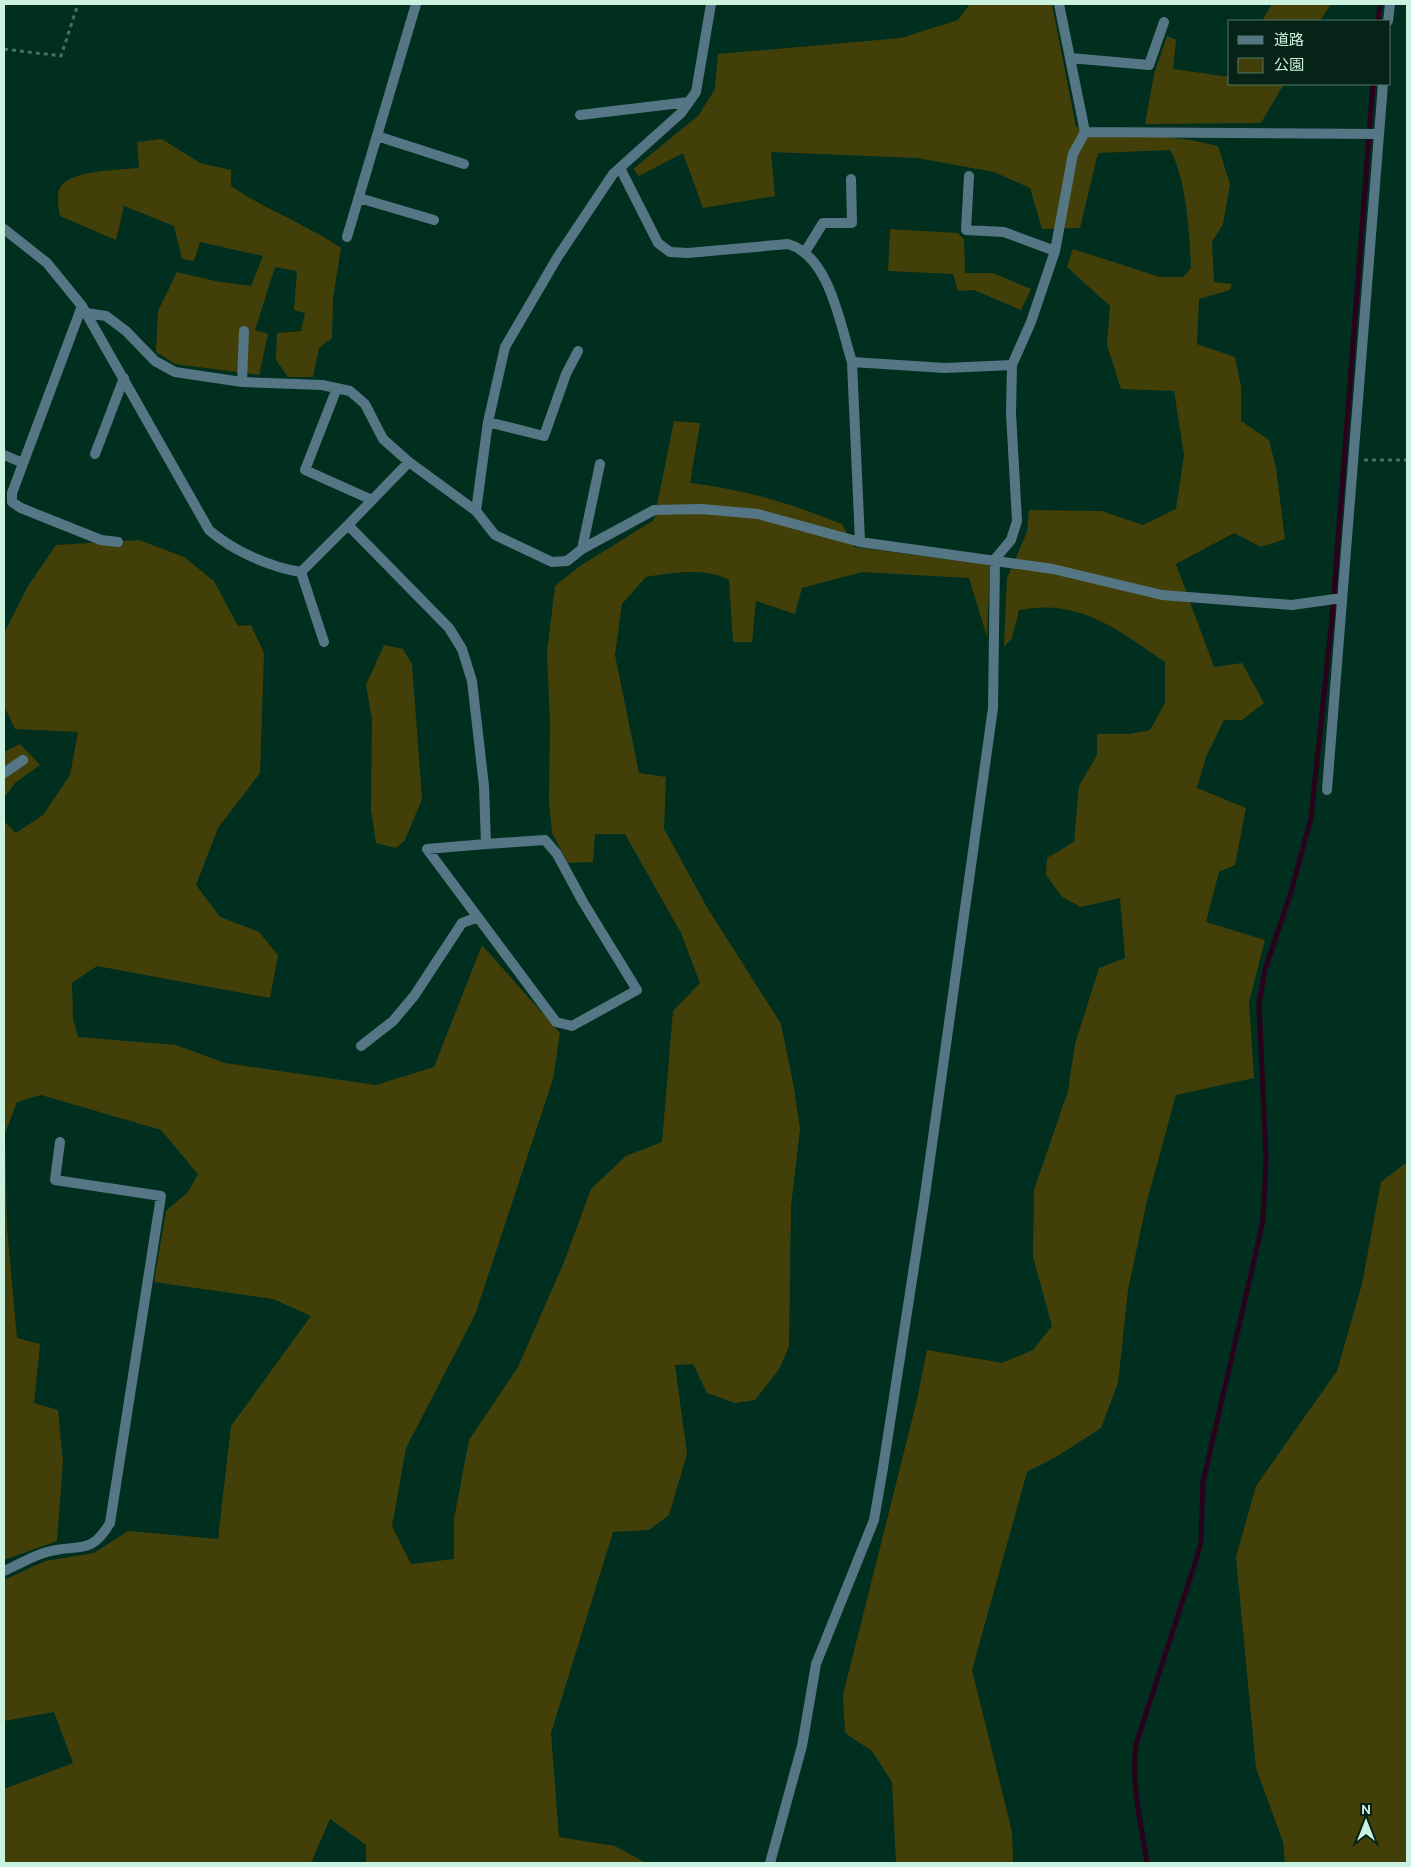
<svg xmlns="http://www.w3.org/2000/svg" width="1411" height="1867" viewBox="0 0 1411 1867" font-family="Overpass,'Noto Sans JP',sans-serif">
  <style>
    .green { fill: #433f09 }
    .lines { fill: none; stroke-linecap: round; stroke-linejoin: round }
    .stream { stroke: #29021b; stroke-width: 5 }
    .path { stroke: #457160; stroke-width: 3; stroke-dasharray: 4 4; stroke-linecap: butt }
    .street { stroke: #557785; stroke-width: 10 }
  </style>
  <rect width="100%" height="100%" fill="#002f1f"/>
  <path class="green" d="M 970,4 L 1052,4 L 1076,127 L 1191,140 L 1218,146 L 1230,184 L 1223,224 L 1212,242 L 1214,282 L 1232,284 L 1230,290 L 1199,299 L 1197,344 L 1235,357 L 1241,387 L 1241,421 L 1269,440 L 1276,468 L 1285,539 L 1261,547 L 1234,533 L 1176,564 L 1214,667 L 1242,663 L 1264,703 L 1242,720 L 1224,720 L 1206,757 L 1197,788 L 1246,808 L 1235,865 L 1219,872 L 1206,922 L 1265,940 L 1249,1002 L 1254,1078 L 1176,1095 L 1146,1205 L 1128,1290 L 1118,1383 L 1101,1428 L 1056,1457 L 1027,1472 L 972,1670 L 1012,1832 L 1013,1863 L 896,1863 L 892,1782 L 872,1751 L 845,1733 L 843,1695 L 916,1404 L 927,1350 L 1002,1363 L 1033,1350 L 1052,1326 L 1033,1257 L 1034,1190 L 1068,1091 L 1075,1044 L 1099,968 L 1125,958 L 1120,898 L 1081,907 L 1062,897 L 1046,875 L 1047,858 L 1074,842 L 1079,786 L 1097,755 L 1097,734 L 1130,734 L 1150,730 L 1165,703 L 1165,662 C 1118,630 1080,598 1019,610 L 1012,638 L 1004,647 L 1007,578 L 1027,532 L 1029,510 L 1102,511 L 1143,525 L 1176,509 L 1184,455 L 1174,391 L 1121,389 L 1107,345 L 1110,306 L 1067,267 L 1073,249 L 1160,277 L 1183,277 L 1191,268 C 1190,236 1186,177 1170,150 L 1098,153 L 1080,228 L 1042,229 L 1030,188 L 994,172 L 917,158 L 771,152 L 775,196 L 703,208 L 683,153 L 639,176 L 633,169 L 699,115 L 715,89 L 718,54 L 901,38 L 958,20 Z
    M 1272,4 L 1331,4 L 1320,21 L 1262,21 Z
    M 1167,36 L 1176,40 L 1173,69 L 1230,77 L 1230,84 L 1284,84 L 1261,123 L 1145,124 L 1154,74 Z
    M 162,139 L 200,163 L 231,170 L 231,186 C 266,210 306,224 341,248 L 333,298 L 332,338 L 319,348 L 313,377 L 288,377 L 276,360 L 277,333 L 301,331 L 305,313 L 294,310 L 297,271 L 275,267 L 255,330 L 268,334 L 259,375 L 175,364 L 156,352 L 158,311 L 177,272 L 215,281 L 251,286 L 263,256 L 200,242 L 194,261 L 182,259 L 174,226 L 124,206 L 116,240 L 60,216 C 59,208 56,196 60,188 C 69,170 119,170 139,168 L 137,142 Z
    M 890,229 L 958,233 L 964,239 L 965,273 L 993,273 L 1031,289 L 1021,310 L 974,290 L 958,291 L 953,274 L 888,271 Z
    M 674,421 L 700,423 L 690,483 C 747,490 789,503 842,524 L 854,547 L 990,565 L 987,637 L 969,578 L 862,572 L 802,588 L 795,614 L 756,601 L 752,642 L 733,642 L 729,580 C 705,567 671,573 646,577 L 622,604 L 615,655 L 639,773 L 666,777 L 664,829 L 708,909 L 781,1024 L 794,1088 L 800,1129 L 791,1206 L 789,1346 L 780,1368 L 755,1400 L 735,1403 L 707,1393 L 693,1364 L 675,1365 L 687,1454 L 669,1515 L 649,1530 L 613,1532 L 551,1733 L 559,1837 L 615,1846 L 646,1863 L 366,1863 L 366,1845 L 330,1819 L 311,1863 L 4,1863 L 4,1789 L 73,1763 L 54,1712 L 4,1721 L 4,1580 L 45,1561 L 94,1553 L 128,1531 L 218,1539 L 231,1426 L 311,1316 L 273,1299 L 154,1282 L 166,1211 L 188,1192 L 198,1174 L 161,1130 L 41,1095 L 17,1102 L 5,1133 L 7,1228 L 17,1338 L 40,1344 L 34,1403 L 58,1410 L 63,1462 L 57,1541 L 4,1560 L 4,821 L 16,833 L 43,815 L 70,775 L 78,732 L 15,729 L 4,706 L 4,633 L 28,586 L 56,545 L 139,540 L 184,557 L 214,581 L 238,626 L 251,625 L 264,653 L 260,773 L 218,828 L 196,885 L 220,917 L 259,932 L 278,955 L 270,998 L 97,966 L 72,983 L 73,1019 L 78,1037 L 176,1045 L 225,1063 L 376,1085 L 434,1067 L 482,945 L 560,1033 L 553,1079 L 475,1315 L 406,1448 L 392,1526 L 411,1564 L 454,1559 L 454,1519 L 469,1440 L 518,1367 L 564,1262 L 591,1189 L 626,1156 L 662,1142 L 673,1011 L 700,983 L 681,933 L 625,834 L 595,834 L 593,862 L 568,863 L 552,833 L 549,802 L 550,723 L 547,653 L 555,586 L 580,566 L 654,520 Z
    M 384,645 L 403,649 L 412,664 L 422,799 L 405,840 L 396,848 L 376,843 L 371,810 L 372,719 L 366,685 Z
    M 20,744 L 40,765 L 15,783 L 4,798 L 4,752 Z
    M 1407,1162 L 1407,1863 L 1285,1863 L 1283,1842 L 1256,1768 L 1236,1557 L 1256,1486 L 1337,1371 L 1362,1284 L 1381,1182 Z"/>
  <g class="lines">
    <path class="stream" d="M 1378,21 L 1380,4
      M 1147,1863 C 1141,1824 1131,1784 1136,1744 L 1197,1557 L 1201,1541 L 1203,1482 L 1262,1226 L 1264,1204 L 1266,1159 L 1259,1003 L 1265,970 L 1291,892 L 1311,818 L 1332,618 L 1373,84"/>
    <path class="path" d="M 4,49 L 61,56 L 78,4
      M 1364,460 L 1407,460"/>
    <path class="street" d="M 1388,21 L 1390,4
      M 1070,58 L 1149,65 L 1164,22
      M 580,115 L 689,102
      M 1085,132 L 1378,134
      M 377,136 L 464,164
      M 620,168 L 658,243 L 670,252 L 688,253 L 788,244 C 830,256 840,325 852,362 L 945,368 L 1012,365
      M 969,176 L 966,230 L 1004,232 L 1055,251
      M 359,198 L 434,220
      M 4,229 L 47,263 L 82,306 L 209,530 C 233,551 270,567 301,572 L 324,642
      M 347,237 L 416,4
      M 805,252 L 823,223 L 852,223 L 851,179
      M 82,306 L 12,493 L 12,502 L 21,508 L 101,540 L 118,542
      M 86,313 L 106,316 L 126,331 L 155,361 L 175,372 L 242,382 L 322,385 L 350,391 L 365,404 L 383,439 L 409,462 L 476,511 L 495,535 L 552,562 L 567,561 L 582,549 L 600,464
      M 852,362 L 860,542
      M 242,382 L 244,331
      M 337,388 L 305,470 L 372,500
      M 488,422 L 544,436 L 566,374 L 578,351
      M 95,454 L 124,378
      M 4,455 L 23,463
      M 409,462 L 348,525 L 449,628 L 462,649 L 472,681 L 484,786 L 486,844 L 545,840 L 557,854 L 583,902 L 637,990 L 572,1026 L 556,1022 L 427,849 L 486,844
      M 476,511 L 488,422 L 505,347 L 557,258 L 613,174 L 681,113 L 696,92 L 711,4
      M 582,549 L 654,510 L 701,509 L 758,514 L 860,542 L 1053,569 L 1162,595 L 1292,605 L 1342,598
      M 301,572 L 348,525
      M 4,773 L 23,760
      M 1327,790 L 1383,84
      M 361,1046 L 393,1021 L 414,996 L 462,923 L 478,917
      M 4,1571 C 18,1565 32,1556 47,1552 C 78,1543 90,1557 110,1523 L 161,1196 L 55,1180 L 60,1142
      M 770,1863 L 802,1746 L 816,1664 L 874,1520 L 883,1468 L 924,1202 L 993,708 L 995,559 L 1011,540 L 1017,521 L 1011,413 L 1012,365 L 1031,322 L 1055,251 L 1073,154 L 1085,132 L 1059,4"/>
  </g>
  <rect width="1411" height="1867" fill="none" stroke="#caf2df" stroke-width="10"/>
  <rect x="1228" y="20" width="162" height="65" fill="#072318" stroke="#557668"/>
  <rect x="1238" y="36" width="25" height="8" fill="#557785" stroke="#557668"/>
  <text x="1274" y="45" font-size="15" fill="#caf2df">道路</text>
  <rect x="1238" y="58" width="25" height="15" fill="#433f09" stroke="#557668"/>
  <text x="1274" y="70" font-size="15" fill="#caf2df">公園</text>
  <g transform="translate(1366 1822)" stroke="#072318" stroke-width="4" paint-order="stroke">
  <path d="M0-4L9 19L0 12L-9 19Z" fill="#caf2df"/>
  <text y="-8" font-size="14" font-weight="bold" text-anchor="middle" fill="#caf2df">N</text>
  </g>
</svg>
